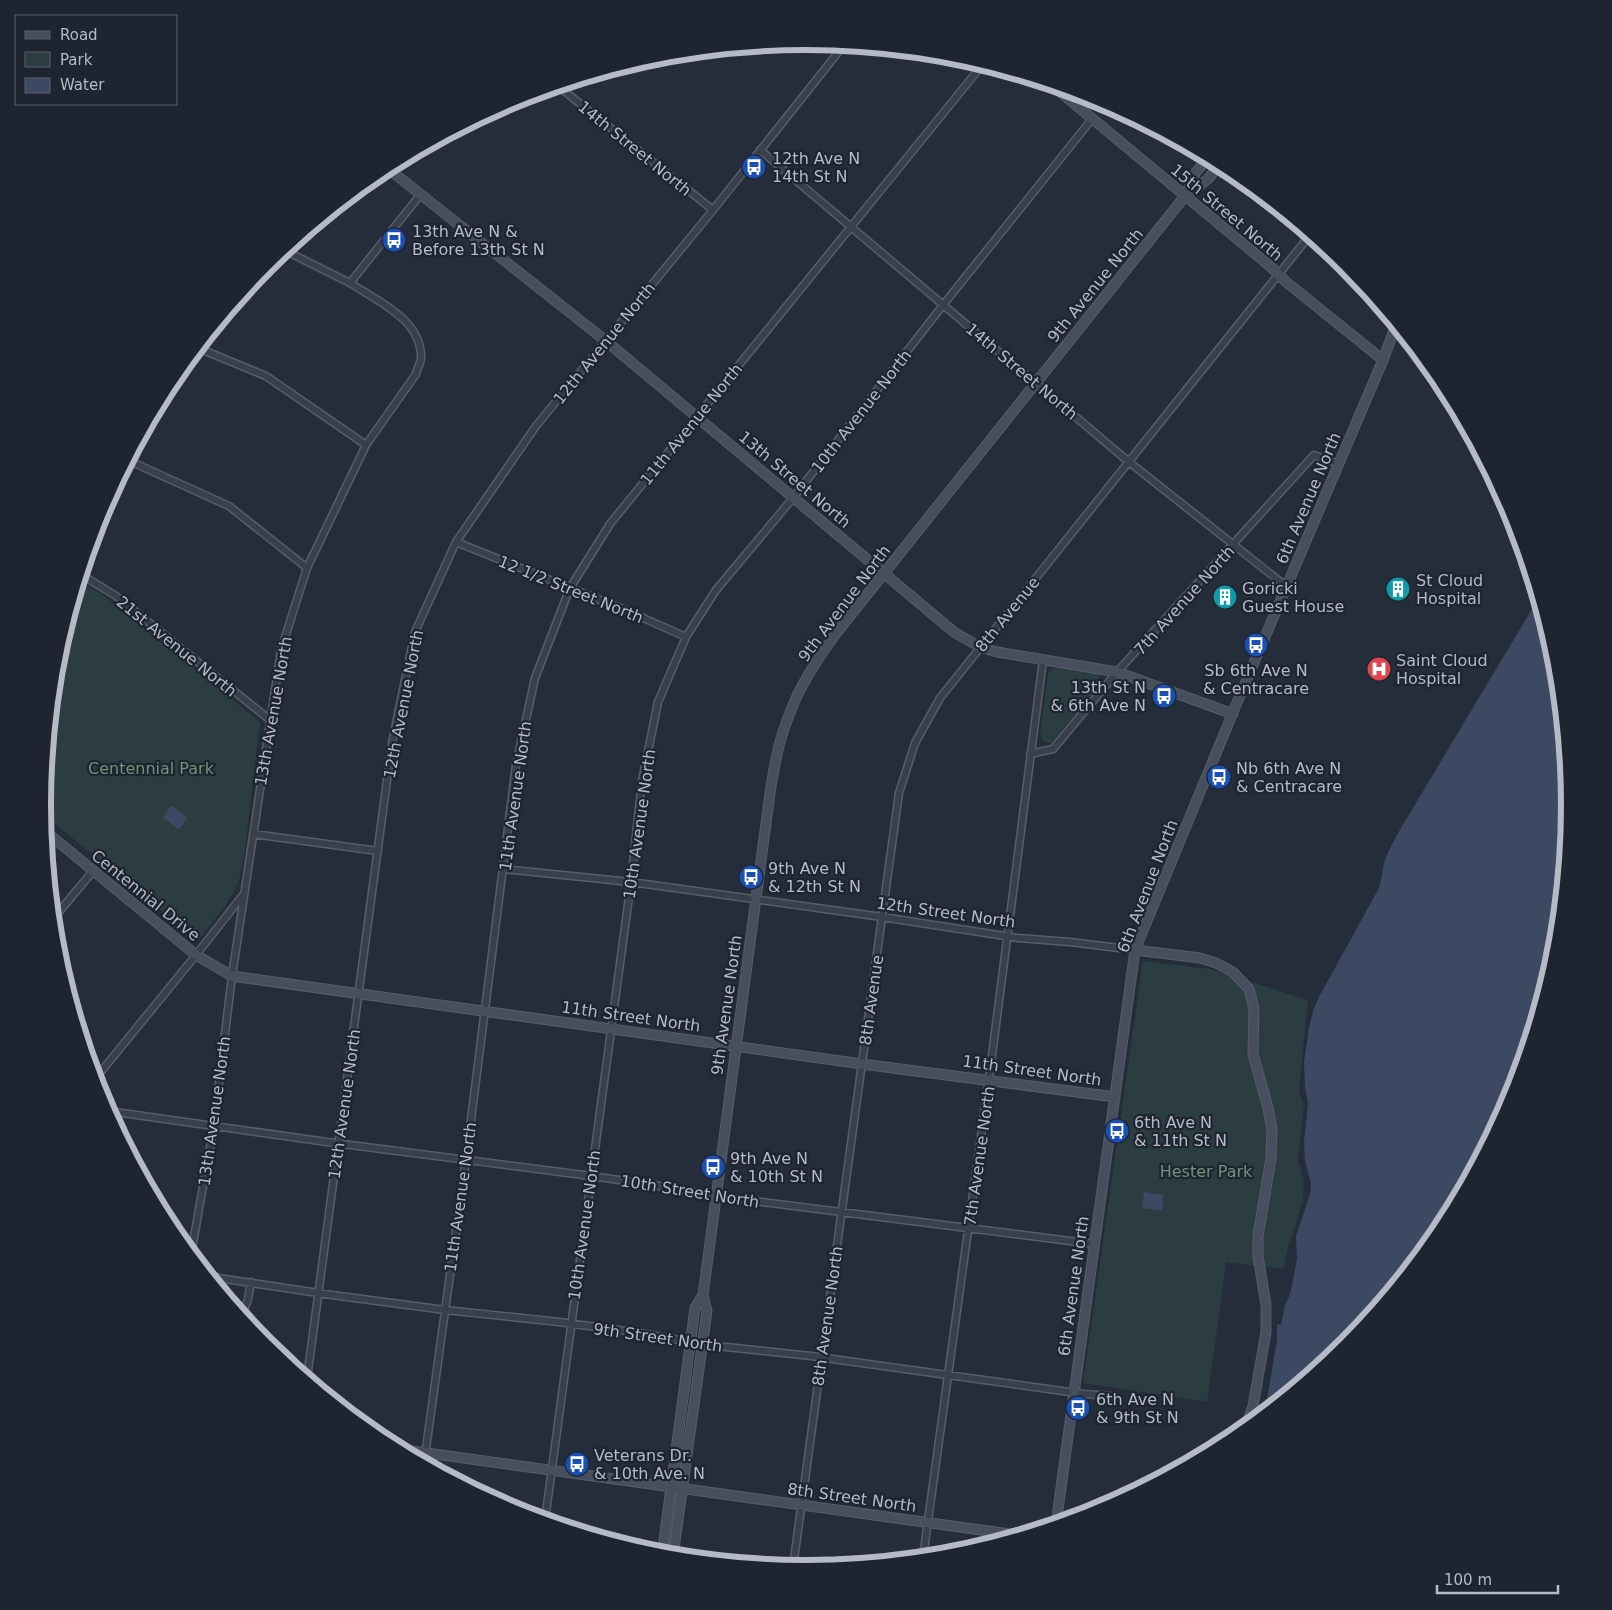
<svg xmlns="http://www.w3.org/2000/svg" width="1612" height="1610" viewBox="0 0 1612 1610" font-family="'DejaVu Sans',sans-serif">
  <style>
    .green { fill: #2b3d40 }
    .water { fill: #3d4962 }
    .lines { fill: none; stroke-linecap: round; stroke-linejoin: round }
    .street-casing { stroke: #575d69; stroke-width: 9 }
    .secondary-casing { stroke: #575d69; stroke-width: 11 }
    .street { stroke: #393f4b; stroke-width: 6 }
    .secondary { stroke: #474e5d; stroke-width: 9 }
    .labels { text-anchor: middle; stroke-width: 4.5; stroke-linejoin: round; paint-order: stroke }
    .street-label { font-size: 16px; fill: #b5bac6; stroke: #1e2430 }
    .poi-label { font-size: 16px; fill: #b5bac6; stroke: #1e2430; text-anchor: start }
    .park-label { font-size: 16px; fill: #6e957a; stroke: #1e2430 }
    .rim { fill: none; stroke: #b5bac6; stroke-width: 6 }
  </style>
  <rect width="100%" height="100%" fill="#252d3a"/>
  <path class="green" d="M 80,581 L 103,595 L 260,722 L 244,857 L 239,880 L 234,892 L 226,905 L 198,941 L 43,814 L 42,805 L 57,656 Z
    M 1054,667 L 1097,674 L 1100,677 L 1100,684 L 1053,741 L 1050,743 L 1043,741 L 1040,735 L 1048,673 Z
    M 1143,961 L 1210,969 L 1308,1000 L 1299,1091 L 1304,1106 L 1298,1160 L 1304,1180 L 1303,1201 L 1287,1251 L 1284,1269 L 1226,1262 L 1207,1402 L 1083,1383 Z"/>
  <path class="water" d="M 1538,599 L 1555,656 L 1570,805 L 1555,954 L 1512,1098 L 1441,1230 L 1346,1345 L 1265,1412 L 1277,1340 L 1277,1324 L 1281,1325 L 1285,1305 L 1289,1297 L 1292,1286 L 1297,1259 L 1296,1236 L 1310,1194 L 1311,1184 L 1305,1161 L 1304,1142 L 1308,1103 L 1305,1088 L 1304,1062 L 1309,1027 L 1314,1008 L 1320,995 L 1379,888 C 1382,879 1382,869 1385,860 C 1389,849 1395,839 1401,828 Z
    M 172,806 L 187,818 L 181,827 L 178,829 L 163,818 L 169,808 Z
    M 1144,1192 L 1163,1195 L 1162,1211 L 1142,1208 Z"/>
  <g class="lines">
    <defs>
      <path id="street" d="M 558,86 L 713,210
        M 760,150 L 1129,462 L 1287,587
        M 284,250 L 350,283
        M 198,348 L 266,376 L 366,445
        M 128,461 L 134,463 L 229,506 L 307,568
        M 456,542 L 630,612 L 686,637
        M 82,575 L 116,596 L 270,720
        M 1030,754 L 1053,749 L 1117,672 L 1314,455 L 1339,464
        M 253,834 L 378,851
        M 504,869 L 631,882 L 882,917 L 1018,938 L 1070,942 L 1135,950
        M 53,919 L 93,871
        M 95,1079 L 196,955 L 243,895
        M 108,1111 L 327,1142 L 591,1176 L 654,1185 L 715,1196 L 1094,1244
        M 191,1254 L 214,1125 L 232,976 L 281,650 L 307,568 L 366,445 L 416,374 C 417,369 420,364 421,359 C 423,320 377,301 350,283 L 420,195
        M 204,1270 L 218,1278 L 332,1295 L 445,1310 L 559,1322 L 634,1332 L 708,1345 L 811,1356 L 1084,1394 L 1113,1396
        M 242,1316 L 248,1299 L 251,1282
        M 307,1378 L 392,743 L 415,632 L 456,542 L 536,426 L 713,210 L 844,45
        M 424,1463 L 466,1159 L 516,765 L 535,678 L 570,588 L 610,524 L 983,64
        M 545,1520 L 631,882 L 642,781 L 658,702 L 686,637 L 716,590 L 793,498 L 943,305 L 1092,119
        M 923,1557 L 990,1071 L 1043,660
        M 793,1567 L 899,793 L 915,743 L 940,698 L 1310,235"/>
      <path id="secondary" d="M 1053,86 L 1271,267 L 1285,281 L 1383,360
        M 386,167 L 606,341 L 954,632 L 980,647 L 997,652 L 1117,672 L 1233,714
        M 1187,195 L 1208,179 L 1220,164
        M 45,831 L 196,955 L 232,976 L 862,1064 L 1115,1097
        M 1135,950 L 1200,958 L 1216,963 L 1233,972 L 1249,989 L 1254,1009 L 1253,1054 L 1268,1108 L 1272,1130 L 1271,1158 L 1258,1236 L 1258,1256 L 1266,1305 L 1266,1332 L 1253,1406 L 1245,1428
        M 398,1449 L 1017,1535
        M 1056,1524 L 1135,950 L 1236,705 L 1383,360 L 1396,325
        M 662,1555 L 695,1308 L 703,1295
        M 673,1556 L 707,1311 L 703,1295 L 771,786 C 775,763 779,740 788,718 C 799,686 818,658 838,631 L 1185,196 L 1196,172 L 1208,158"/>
    </defs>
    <use href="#street" class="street-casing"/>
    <use href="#secondary" class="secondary-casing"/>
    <use href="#street" class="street"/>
    <use href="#secondary" class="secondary"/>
  </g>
  <defs>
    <symbol id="bus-disc" viewBox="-11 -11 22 22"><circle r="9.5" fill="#1a4fb4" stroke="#1e2430"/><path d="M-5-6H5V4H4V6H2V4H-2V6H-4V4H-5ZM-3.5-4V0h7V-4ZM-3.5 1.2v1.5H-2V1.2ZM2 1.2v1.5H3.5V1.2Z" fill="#fff"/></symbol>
    <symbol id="building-disc" viewBox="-11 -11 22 22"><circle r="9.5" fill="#0f9aa8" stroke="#1e2430"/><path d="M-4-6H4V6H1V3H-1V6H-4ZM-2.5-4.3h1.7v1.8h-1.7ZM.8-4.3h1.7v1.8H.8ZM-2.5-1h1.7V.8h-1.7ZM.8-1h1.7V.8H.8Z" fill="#fff"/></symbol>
    <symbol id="hospital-disc" viewBox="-11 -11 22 22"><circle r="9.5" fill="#e0444e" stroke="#1e2430"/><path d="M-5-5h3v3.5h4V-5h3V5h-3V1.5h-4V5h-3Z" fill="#fff"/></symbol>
  </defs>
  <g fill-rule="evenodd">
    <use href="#bus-disc" x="740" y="153" width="28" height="28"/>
    <use href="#bus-disc" x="380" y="226" width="28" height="28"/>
    <use href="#building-disc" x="1384" y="575" width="28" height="28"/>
    <use href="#building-disc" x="1211" y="583" width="28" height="28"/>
    <use href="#bus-disc" x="1242" y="631" width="28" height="28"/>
    <use href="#hospital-disc" x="1365" y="655" width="28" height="28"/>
    <use href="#bus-disc" x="1150" y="682" width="28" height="28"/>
    <use href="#bus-disc" x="1205" y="763" width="28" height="28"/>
    <use href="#bus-disc" x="737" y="863" width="28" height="28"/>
    <use href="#bus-disc" x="1103" y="1117" width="28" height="28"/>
    <use href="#bus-disc" x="699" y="1153" width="28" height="28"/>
    <use href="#bus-disc" x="1064" y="1394" width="28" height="28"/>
    <use href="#bus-disc" x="563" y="1450" width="28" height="28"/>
  </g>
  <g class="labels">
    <g class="street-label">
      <text transform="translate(635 148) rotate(39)" y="6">14th Street North</text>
      <text transform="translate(1227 212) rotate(40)" y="6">15th Street North</text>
      <text transform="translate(1095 285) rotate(-51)" y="6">9th Avenue North</text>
      <text transform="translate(604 343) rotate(-51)" y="6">12th Avenue North</text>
      <text transform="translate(1022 371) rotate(40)" y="6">14th Street North</text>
      <text transform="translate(861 411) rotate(-52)" y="6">10th Avenue North</text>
      <text transform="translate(691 424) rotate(-51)" y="6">11th Avenue North</text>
      <text transform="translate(795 479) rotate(40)" y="6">13th Street North</text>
      <text transform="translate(1308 498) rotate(-67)" y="6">6th Avenue North</text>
      <text transform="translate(571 589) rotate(22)" y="6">12 1/2 Street North</text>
      <text transform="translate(1184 600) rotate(-48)" y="6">7th Avenue North</text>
      <text transform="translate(844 603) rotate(-53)" y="6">9th Avenue North</text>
      <text transform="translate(1007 614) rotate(-51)" y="6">8th Avenue</text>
      <text transform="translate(177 646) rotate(39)" y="6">21st Avenue North</text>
      <text transform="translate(403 704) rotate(-79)" y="6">12th Avenue North</text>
      <text transform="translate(273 711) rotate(-80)" y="6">13th Avenue North</text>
      <text transform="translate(515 796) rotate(-82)" y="6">11th Avenue North</text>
      <text transform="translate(639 824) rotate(-82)" y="6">10th Avenue North</text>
      <text transform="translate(1147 886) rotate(-69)" y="6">6th Avenue North</text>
      <text transform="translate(146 895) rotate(39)" y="6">Centennial Drive</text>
      <text transform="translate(946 912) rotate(8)" y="6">12th Street North</text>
      <text transform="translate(871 1000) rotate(-82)" y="6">8th Avenue</text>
      <text transform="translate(726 1005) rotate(-82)" y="6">9th Avenue North</text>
      <text transform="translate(631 1016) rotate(8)" y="6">11th Street North</text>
      <text transform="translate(1032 1070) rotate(8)" y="6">11th Street North</text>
      <text transform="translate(344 1104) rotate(-82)" y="6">12th Avenue North</text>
      <text transform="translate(214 1111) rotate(-82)" y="6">13th Avenue North</text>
      <text transform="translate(979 1156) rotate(-82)" y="6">7th Avenue North</text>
      <text transform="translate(690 1191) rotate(9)" y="6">10th Street North</text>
      <text transform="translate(460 1197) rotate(-82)" y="6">11th Avenue North</text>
      <text transform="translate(584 1225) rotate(-82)" y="6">10th Avenue North</text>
      <text transform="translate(1073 1286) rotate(-82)" y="6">6th Avenue North</text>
      <text transform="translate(827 1316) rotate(-82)" y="6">8th Avenue North</text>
      <text transform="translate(658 1337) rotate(8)" y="6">9th Street North</text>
      <text transform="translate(852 1497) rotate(8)" y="6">8th Street North</text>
    </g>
    <g class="poi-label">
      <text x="772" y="164">12th Ave N<tspan x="772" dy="18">14th St N</tspan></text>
      <text x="412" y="237">13th Ave N &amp;<tspan x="412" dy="18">Before 13th St N</tspan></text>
      <text x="1416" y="586">St Cloud<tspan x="1416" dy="18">Hospital</tspan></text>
      <text x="1242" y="594">Goricki<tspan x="1242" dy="18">Guest House</tspan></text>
      <text x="1396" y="666">Saint Cloud<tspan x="1396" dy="18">Hospital</tspan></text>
      <text x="1256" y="676" text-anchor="middle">Sb 6th Ave N<tspan x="1256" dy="18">&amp; Centracare</tspan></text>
      <text x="1146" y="693" text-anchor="end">13th St N<tspan x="1146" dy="18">&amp; 6th Ave N</tspan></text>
      <text x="1236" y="774">Nb 6th Ave N<tspan x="1236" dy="18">&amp; Centracare</tspan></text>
      <text x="768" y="874">9th Ave N<tspan x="768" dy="18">&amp; 12th St N</tspan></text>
      <text x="1134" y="1128">6th Ave N<tspan x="1134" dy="18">&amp; 11th St N</tspan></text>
      <text x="730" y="1164">9th Ave N<tspan x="730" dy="18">&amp; 10th St N</tspan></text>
      <text x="1096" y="1405">6th Ave N<tspan x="1096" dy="18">&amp; 9th St N</tspan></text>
      <text x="594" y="1461">Veterans Dr.<tspan x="594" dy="18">&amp; 10th Ave. N</tspan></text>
    </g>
    <g class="park-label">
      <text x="151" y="774">Centennial Park</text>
      <text x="1206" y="1177">Hester Park</text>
    </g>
  </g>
  <path d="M0 0H1612V1610H0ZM51 805a755 755 0 1 1 1510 0a755 755 0 1 1-1510 0Z" fill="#1e2430" fill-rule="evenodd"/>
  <path class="rim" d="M51 805a755 755 0 1 1 1510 0a755 755 0 1 1-1510 0Z"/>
  <rect x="15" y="15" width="162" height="90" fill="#1e2430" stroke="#5a606c"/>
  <rect x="25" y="31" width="25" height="8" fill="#474e5d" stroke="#5a606c"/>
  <text x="60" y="40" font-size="15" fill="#b5bac6">Road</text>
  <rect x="25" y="52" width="25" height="15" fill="#2b3d40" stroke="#5a606c"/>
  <text x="60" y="65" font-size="15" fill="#b5bac6">Park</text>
  <rect x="25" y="78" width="25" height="15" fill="#3d4962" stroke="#5a606c"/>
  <text x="60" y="90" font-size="15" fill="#b5bac6">Water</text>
  <path d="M1437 1585v8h121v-8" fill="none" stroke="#b5bac6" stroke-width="2.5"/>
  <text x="1444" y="1585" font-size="15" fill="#b5bac6" stroke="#1e2430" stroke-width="4" paint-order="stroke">100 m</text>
</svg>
